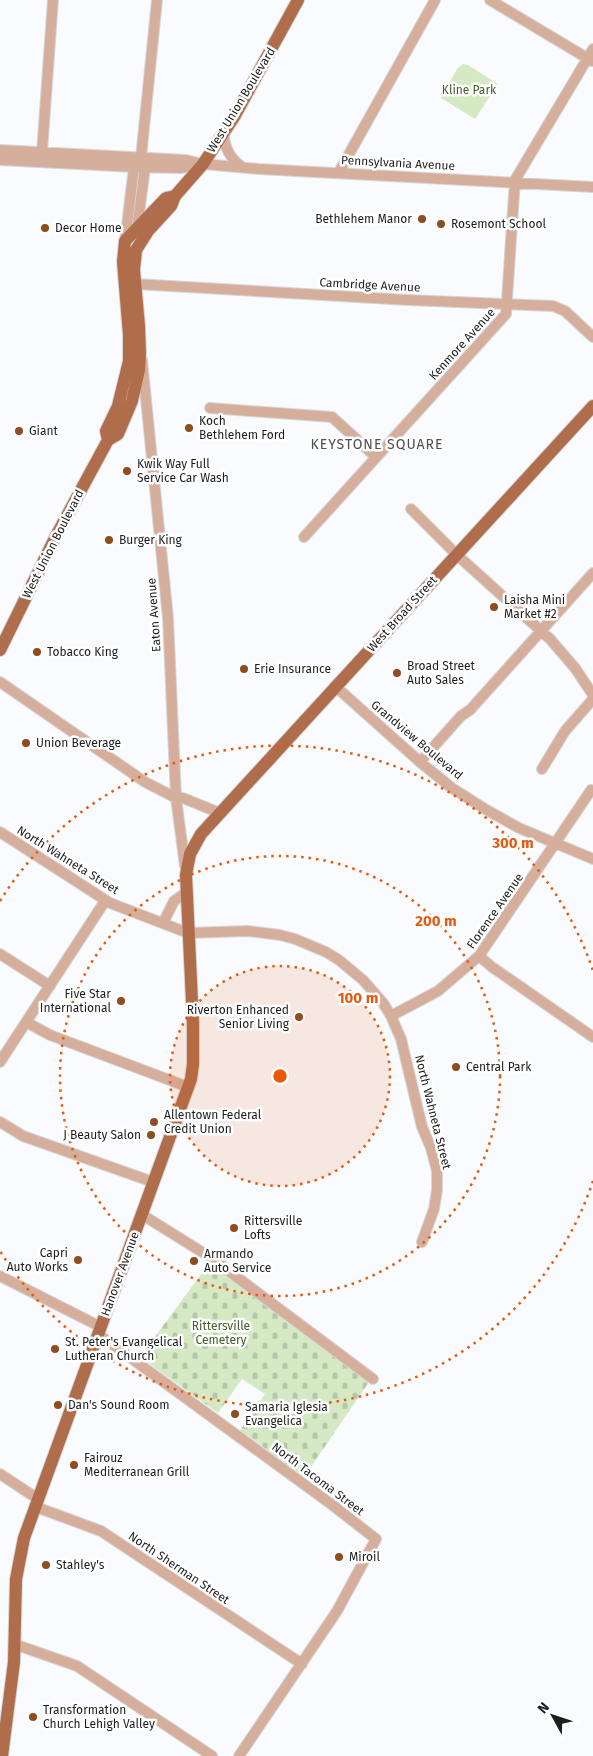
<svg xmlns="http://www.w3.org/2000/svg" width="593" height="1756" viewBox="0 0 593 1756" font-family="'Fira Sans',sans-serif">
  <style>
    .green { fill: #d5e9c5 }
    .cemetery { fill: url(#cemetery-stones) }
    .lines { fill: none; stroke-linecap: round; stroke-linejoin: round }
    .minor-casing { stroke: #d6d7da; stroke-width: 12 }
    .major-casing { stroke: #d6d7da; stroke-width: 14 }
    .minor { stroke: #d6af9c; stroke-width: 10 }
    .major { stroke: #b06d4b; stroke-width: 12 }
    .ring { fill: none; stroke: #e8590c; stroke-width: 2.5; stroke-dasharray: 2.5 5 }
    .poi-dot { fill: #8f4c1e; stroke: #fff; stroke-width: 2 }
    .labels { text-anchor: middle; stroke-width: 5; stroke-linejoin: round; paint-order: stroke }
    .park-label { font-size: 12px; fill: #435f29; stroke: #fff }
    .street-label { font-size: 12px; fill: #1c1d1e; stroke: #fff }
    .poi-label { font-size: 12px; fill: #1c1d1e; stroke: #fff; text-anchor: start }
    .neighbourhood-label { font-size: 14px; letter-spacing: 1px; fill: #4c4e51; stroke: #fff }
    .centre { fill: #e8590c; stroke: #fff; stroke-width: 2.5 }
    .ring-label { font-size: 15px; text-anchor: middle; font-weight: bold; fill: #e8590c; stroke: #fff; stroke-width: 5; stroke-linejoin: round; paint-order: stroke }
  </style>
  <defs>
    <pattern id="cemetery-stones" width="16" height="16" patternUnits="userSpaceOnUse" patternTransform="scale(1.25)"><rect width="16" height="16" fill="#d5e9c5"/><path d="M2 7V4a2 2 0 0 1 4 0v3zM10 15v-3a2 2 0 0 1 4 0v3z" fill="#b6c7a9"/></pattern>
  </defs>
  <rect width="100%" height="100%" fill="#f9fbfe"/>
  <path class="green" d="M 463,64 L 468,65 L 498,84 L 475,119 L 441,98 L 457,69 Z"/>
  <path class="cemetery" d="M 210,1262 L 371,1379 L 304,1477 L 240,1430 L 265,1394 L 242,1379 L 218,1413 L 140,1357 Z"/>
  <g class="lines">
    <defs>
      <path id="minor" d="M 490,0 L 592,61
        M 223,133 C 225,149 230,158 242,167
        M 0,150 L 186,160 L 203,164 L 259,169 L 593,187
        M 42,152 L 53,0
        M 0,160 L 134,167 L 181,168 L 197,165
        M 339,172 L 435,0
        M 137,229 L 145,168 L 141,158 L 157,0
        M 125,241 L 134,167 L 138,163
        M 135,284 L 408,300 L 553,306 L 565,311 L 593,337
        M 142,360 L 168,618 L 176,798 L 185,866
        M 210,408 L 332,417 L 376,457
        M 411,509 L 456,554 L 550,639 L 575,668 L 593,695
        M 304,537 L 506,314 L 515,180 L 593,49
        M 0,682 L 145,782 L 176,798 L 183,798 L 220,813
        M 335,686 L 420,762 L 452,788 L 485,809 L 519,828 L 593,859
        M 420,762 L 461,716 L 470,710 L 593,573
        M 542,769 L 565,731 L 593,699
        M 0,832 L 110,903 L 188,933 L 248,931 L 280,935 L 295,939 L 326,952 L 339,960 L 363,980 L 383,1003 L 391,1016 L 401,1039 L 422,1127 L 431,1148 L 437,1171 L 437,1190 L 434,1209 L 422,1242
        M 163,923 L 174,901 L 187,892
        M 0,954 L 50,986
        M 479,956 L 492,967 L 593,1037
        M 391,1016 L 438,991 L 479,956 L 591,790
        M 26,1022 L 50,1035 L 188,1087
        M 0,1062 L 105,901
        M 0,1122 L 23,1136 L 153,1182
        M 141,1214 L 210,1257 L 373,1379
        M 0,1276 L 101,1327
        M 98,1334 L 331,1504 L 376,1539 L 337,1611 L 239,1756
        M 0,1474 L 38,1499
        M 36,1507 L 101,1531 L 302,1664
        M 14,1644 L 77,1666 L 212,1756"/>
      <path id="major" d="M 108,440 L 106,431 L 118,406 L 129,361 L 129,335 L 123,262 L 125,241 L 166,198 L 175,196
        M 0,650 L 56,536 L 108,440 L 118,434 L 132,401 L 139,370 L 140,354 L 139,326 L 134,270 L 136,250 L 148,231 L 171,206 L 175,196 L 203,164 L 234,117 L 298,0
        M 2,1756 L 14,1662 L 16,1579 L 24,1538 L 191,1079 L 193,1064 L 193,1023 L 186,875 L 190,854 L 201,834 L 593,406"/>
    </defs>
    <use href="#minor" class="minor-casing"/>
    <use href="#major" class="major-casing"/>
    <use href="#minor" class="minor"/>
    <use href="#major" class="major"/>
  </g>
  <circle cx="280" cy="1076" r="110" fill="#e8590c" fill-opacity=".12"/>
  <g class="ring">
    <circle cx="280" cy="1076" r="110"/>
    <circle cx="280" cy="1076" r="220"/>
    <path d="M593 1181A330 330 0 0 1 0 1251M0 901A330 330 0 0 1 593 971"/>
  </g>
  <g class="poi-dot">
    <circle cx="422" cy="219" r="5"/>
    <circle cx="441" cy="224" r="5"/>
    <circle cx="45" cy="228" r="5"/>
    <circle cx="189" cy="428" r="5"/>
    <circle cx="19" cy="431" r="5"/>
    <circle cx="127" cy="471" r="5"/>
    <circle cx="109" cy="540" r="5"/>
    <circle cx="494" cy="607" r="5"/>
    <circle cx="37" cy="652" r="5"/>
    <circle cx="244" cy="669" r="5"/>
    <circle cx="397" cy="673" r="5"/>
    <circle cx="26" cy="743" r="5"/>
    <circle cx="121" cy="1001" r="5"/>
    <circle cx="299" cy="1017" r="5"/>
    <circle cx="456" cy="1067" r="5"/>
    <circle cx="154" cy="1122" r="5"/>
    <circle cx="151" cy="1135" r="5"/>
    <circle cx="234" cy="1228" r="5"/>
    <circle cx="78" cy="1260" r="5"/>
    <circle cx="194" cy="1261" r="5"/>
    <circle cx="55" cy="1349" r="5"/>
    <circle cx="58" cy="1405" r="5"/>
    <circle cx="235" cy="1414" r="5"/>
    <circle cx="74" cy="1465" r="5"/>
    <circle cx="339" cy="1557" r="5"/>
    <circle cx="46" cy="1565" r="5"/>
    <circle cx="33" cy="1717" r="5"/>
  </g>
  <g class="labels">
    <g class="park-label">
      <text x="469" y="94">Kline Park</text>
      <text x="221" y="1330">Rittersville<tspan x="221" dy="14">Cemetery</tspan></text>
    </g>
    <g class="street-label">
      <text transform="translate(241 100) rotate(-59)" y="4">West Union Boulevard</text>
      <text transform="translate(398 163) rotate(3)" y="4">Pennsylvania Avenue</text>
      <text transform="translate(370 285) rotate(3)" y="4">Cambridge Avenue</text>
      <text transform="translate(462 344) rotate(-48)" y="4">Kenmore Avenue</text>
      <text transform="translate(53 544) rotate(-63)" y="4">West Union Boulevard</text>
      <text transform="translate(402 614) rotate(-48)" y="4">West Broad Street</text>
      <text transform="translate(154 615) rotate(-94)" y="4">Eaton Avenue</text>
      <text transform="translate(417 740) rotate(40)" y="4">Grandview Boulevard</text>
      <text transform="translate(68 860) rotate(32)" y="4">North Wahneta Street</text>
      <text transform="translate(495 911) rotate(-55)" y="4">Florence Avenue</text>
      <text transform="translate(433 1112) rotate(76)" y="4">North Wahneta Street</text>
      <text transform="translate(120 1274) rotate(-70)" y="4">Hanover Avenue</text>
      <text transform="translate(318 1479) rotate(37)" y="4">North Tacoma Street</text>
      <text transform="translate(179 1568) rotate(34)" y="4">North Sherman Street</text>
    </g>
    <g class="poi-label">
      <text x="412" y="223" text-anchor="end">Bethlehem Manor</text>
      <text x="451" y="228">Rosemont School</text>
      <text x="55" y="232">Decor Home</text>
      <text x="199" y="425">Koch<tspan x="199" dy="14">Bethlehem Ford</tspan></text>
      <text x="29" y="435">Giant</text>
      <text x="137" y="468">Kwik Way Full<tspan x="137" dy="14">Service Car Wash</tspan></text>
      <text x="119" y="544">Burger King</text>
      <text x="504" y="604">Laisha Mini<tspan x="504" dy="14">Market #2</tspan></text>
      <text x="47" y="656">Tobacco King</text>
      <text x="407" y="670">Broad Street<tspan x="407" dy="14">Auto Sales</tspan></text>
      <text x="254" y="673">Erie Insurance</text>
      <text x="36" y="747">Union Beverage</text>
      <text x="111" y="998" text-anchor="end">Five Star<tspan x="111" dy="14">International</tspan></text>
      <text x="289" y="1014" text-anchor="end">Riverton Enhanced<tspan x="289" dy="14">Senior Living</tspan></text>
      <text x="466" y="1071">Central Park</text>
      <text x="164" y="1119">Allentown Federal<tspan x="164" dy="14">Credit Union</tspan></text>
      <text x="141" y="1139" text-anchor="end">J Beauty Salon</text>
      <text x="244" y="1225">Rittersville<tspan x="244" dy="14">Lofts</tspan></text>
      <text x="68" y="1257" text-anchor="end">Capri<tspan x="68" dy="14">Auto Works</tspan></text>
      <text x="204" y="1258">Armando<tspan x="204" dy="14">Auto Service</tspan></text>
      <text x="65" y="1346">St. Peter's Evangelical<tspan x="65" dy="14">Lutheran Church</tspan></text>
      <text x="68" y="1409">Dan's Sound Room</text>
      <text x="245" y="1411">Samaria Iglesia<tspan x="245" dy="14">Evangelica</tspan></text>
      <text x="84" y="1462">Fairouz<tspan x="84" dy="14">Mediterranean Grill</tspan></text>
      <text x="349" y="1561">Miroil</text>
      <text x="56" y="1569">Stahley's</text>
      <text x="43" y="1714">Transformation<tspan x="43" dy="14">Church Lehigh Valley</tspan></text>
    </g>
    <g class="neighbourhood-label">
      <text x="377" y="449">KEYSTONE SQUARE</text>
    </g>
  </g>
  <circle cx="280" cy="1076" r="8" class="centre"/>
  <g class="ring-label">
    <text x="513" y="848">300 m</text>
    <text x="436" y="926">200 m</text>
    <text x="358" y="1003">100 m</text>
  </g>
  <g transform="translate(553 1716) rotate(310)" stroke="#ffffff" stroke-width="4" paint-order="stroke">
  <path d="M0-4L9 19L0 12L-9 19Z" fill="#1c1d1e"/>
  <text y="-8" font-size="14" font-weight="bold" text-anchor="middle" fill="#1c1d1e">N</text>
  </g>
</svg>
